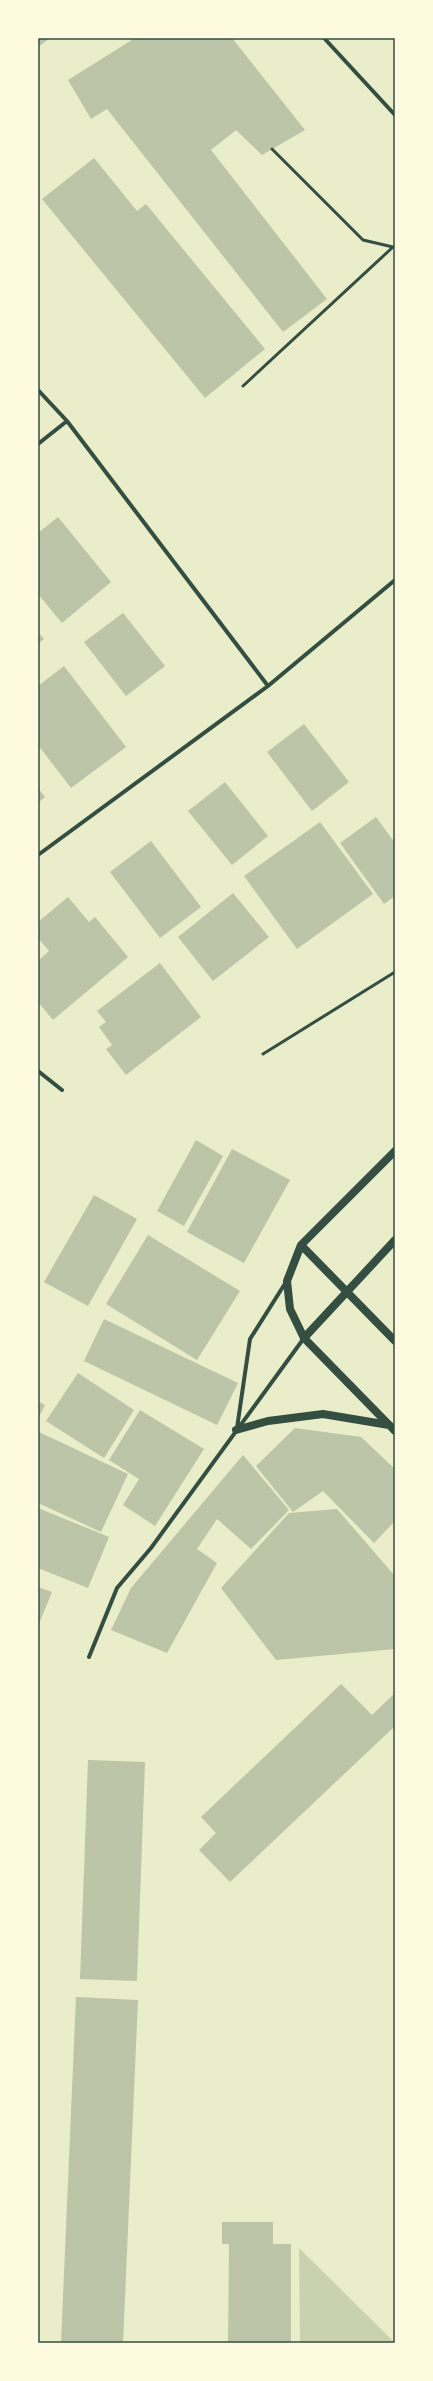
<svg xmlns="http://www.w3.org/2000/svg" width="433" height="2381" viewBox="0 0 433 2381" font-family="'Titillium Web',sans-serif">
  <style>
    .green { fill: #cad2ad }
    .building { fill: #bcc5a7 }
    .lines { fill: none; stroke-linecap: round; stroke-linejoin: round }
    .service { stroke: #344e41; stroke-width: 3 }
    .minor { stroke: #344e41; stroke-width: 4 }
    .secondary { stroke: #344e41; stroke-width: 8 }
    .neatline { fill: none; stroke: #344e41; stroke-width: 1.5 }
  </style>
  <rect width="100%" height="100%" fill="#e9edc9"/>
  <path class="green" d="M 299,2248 L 395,2343 L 300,2343 Z"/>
  <path class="building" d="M 38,38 L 50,38 L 38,47 Z
    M 135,38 L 232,38 L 305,130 L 262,155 L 236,130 L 211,150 L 327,299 L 283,332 L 107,109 L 91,119 L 68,80 Z
    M 94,158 L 137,211 L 146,204 L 265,349 L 205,398 L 42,199 Z
    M 58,517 L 111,582 L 62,623 L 38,594 L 38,533 Z
    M 123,613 L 165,666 L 126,696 L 84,642 Z
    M 38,632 L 44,639 L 38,644 Z
    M 64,666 L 126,747 L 71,788 L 38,745 L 38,686 Z
    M 304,724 L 349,782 L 312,811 L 267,752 Z
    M 225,782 L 268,836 L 232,865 L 188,811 Z
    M 38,788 L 45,797 L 38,803 Z
    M 376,817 L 395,843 L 395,896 L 384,904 L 340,843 Z
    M 320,822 L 373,894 L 297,949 L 244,876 Z
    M 151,841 L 201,907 L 160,938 L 110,872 Z
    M 233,893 L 269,937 L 213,981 L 178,937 Z
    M 68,897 L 89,922 L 95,917 L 128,957 L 53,1020 L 38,1002 L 38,961 L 49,951 L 38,938 L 38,922 Z
    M 160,963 L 201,1017 L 126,1075 L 106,1049 L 112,1045 L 99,1027 L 106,1022 L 97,1011 Z
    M 196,1140 L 223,1156 L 184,1226 L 157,1211 Z
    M 232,1149 L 290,1180 L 244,1263 L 187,1232 Z
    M 94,1195 L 137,1219 L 88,1306 L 44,1282 Z
    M 148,1235 L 240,1291 L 197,1360 L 106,1304 Z
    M 104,1319 L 238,1383 L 217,1425 L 84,1361 Z
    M 78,1373 L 134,1410 L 104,1458 L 46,1421 Z
    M 38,1401 L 45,1405 L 38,1419 Z
    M 140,1410 L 204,1449 L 155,1526 L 123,1505 L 139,1479 L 109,1460 Z
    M 295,1428 L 361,1437 L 395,1469 L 395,1521 L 374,1543 L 323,1491 L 293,1512 L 256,1466 Z
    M 39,1432 L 128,1474 L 101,1532 L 38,1503 Z
    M 243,1455 L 289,1510 L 251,1549 L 217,1519 L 197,1549 L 217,1563 L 167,1653 L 111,1630 L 131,1588 Z
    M 38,1508 L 109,1537 L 88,1588 L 38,1568 Z
    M 337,1509 L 395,1576 L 395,1649 L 276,1660 L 221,1588 L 289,1513 Z
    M 38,1587 L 52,1592 L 38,1626 Z
    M 341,1684 L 372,1715 L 395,1693 L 395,1726 L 230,1882 L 199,1850 L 216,1833 L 201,1817 Z
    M 88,1760 L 145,1762 L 137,1981 L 80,1979 Z
    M 76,1997 L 138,2000 L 123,2343 L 61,2343 Z
    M 222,2222 L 273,2222 L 273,2244 L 291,2244 L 291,2343 L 228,2343 L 229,2244 L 222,2244 Z"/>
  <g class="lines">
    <path class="service" d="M 272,149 L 363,240 L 393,247
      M 243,386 L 393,247
      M 263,1054 L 395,972"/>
    <path class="minor" d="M 324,38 L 395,115
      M 38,390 L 67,421 L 268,686
      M 38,444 L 67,421
      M 38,855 L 268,686 L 395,580
      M 38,1071 L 62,1090
      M 237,1428 L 250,1339 L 286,1282
      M 89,1657 L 117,1588 L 151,1548 L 304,1338"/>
    <path class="secondary" d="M 395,1151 L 301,1245 L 287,1281 L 290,1309 L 304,1338 L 395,1431
      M 301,1245 L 395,1341
      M 304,1338 L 395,1240
      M 236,1430 L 268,1421 L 323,1414 L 389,1425"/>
  </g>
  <rect width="433" height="2381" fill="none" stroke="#fefae0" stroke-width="78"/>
  <rect x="39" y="39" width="355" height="2303" class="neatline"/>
</svg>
